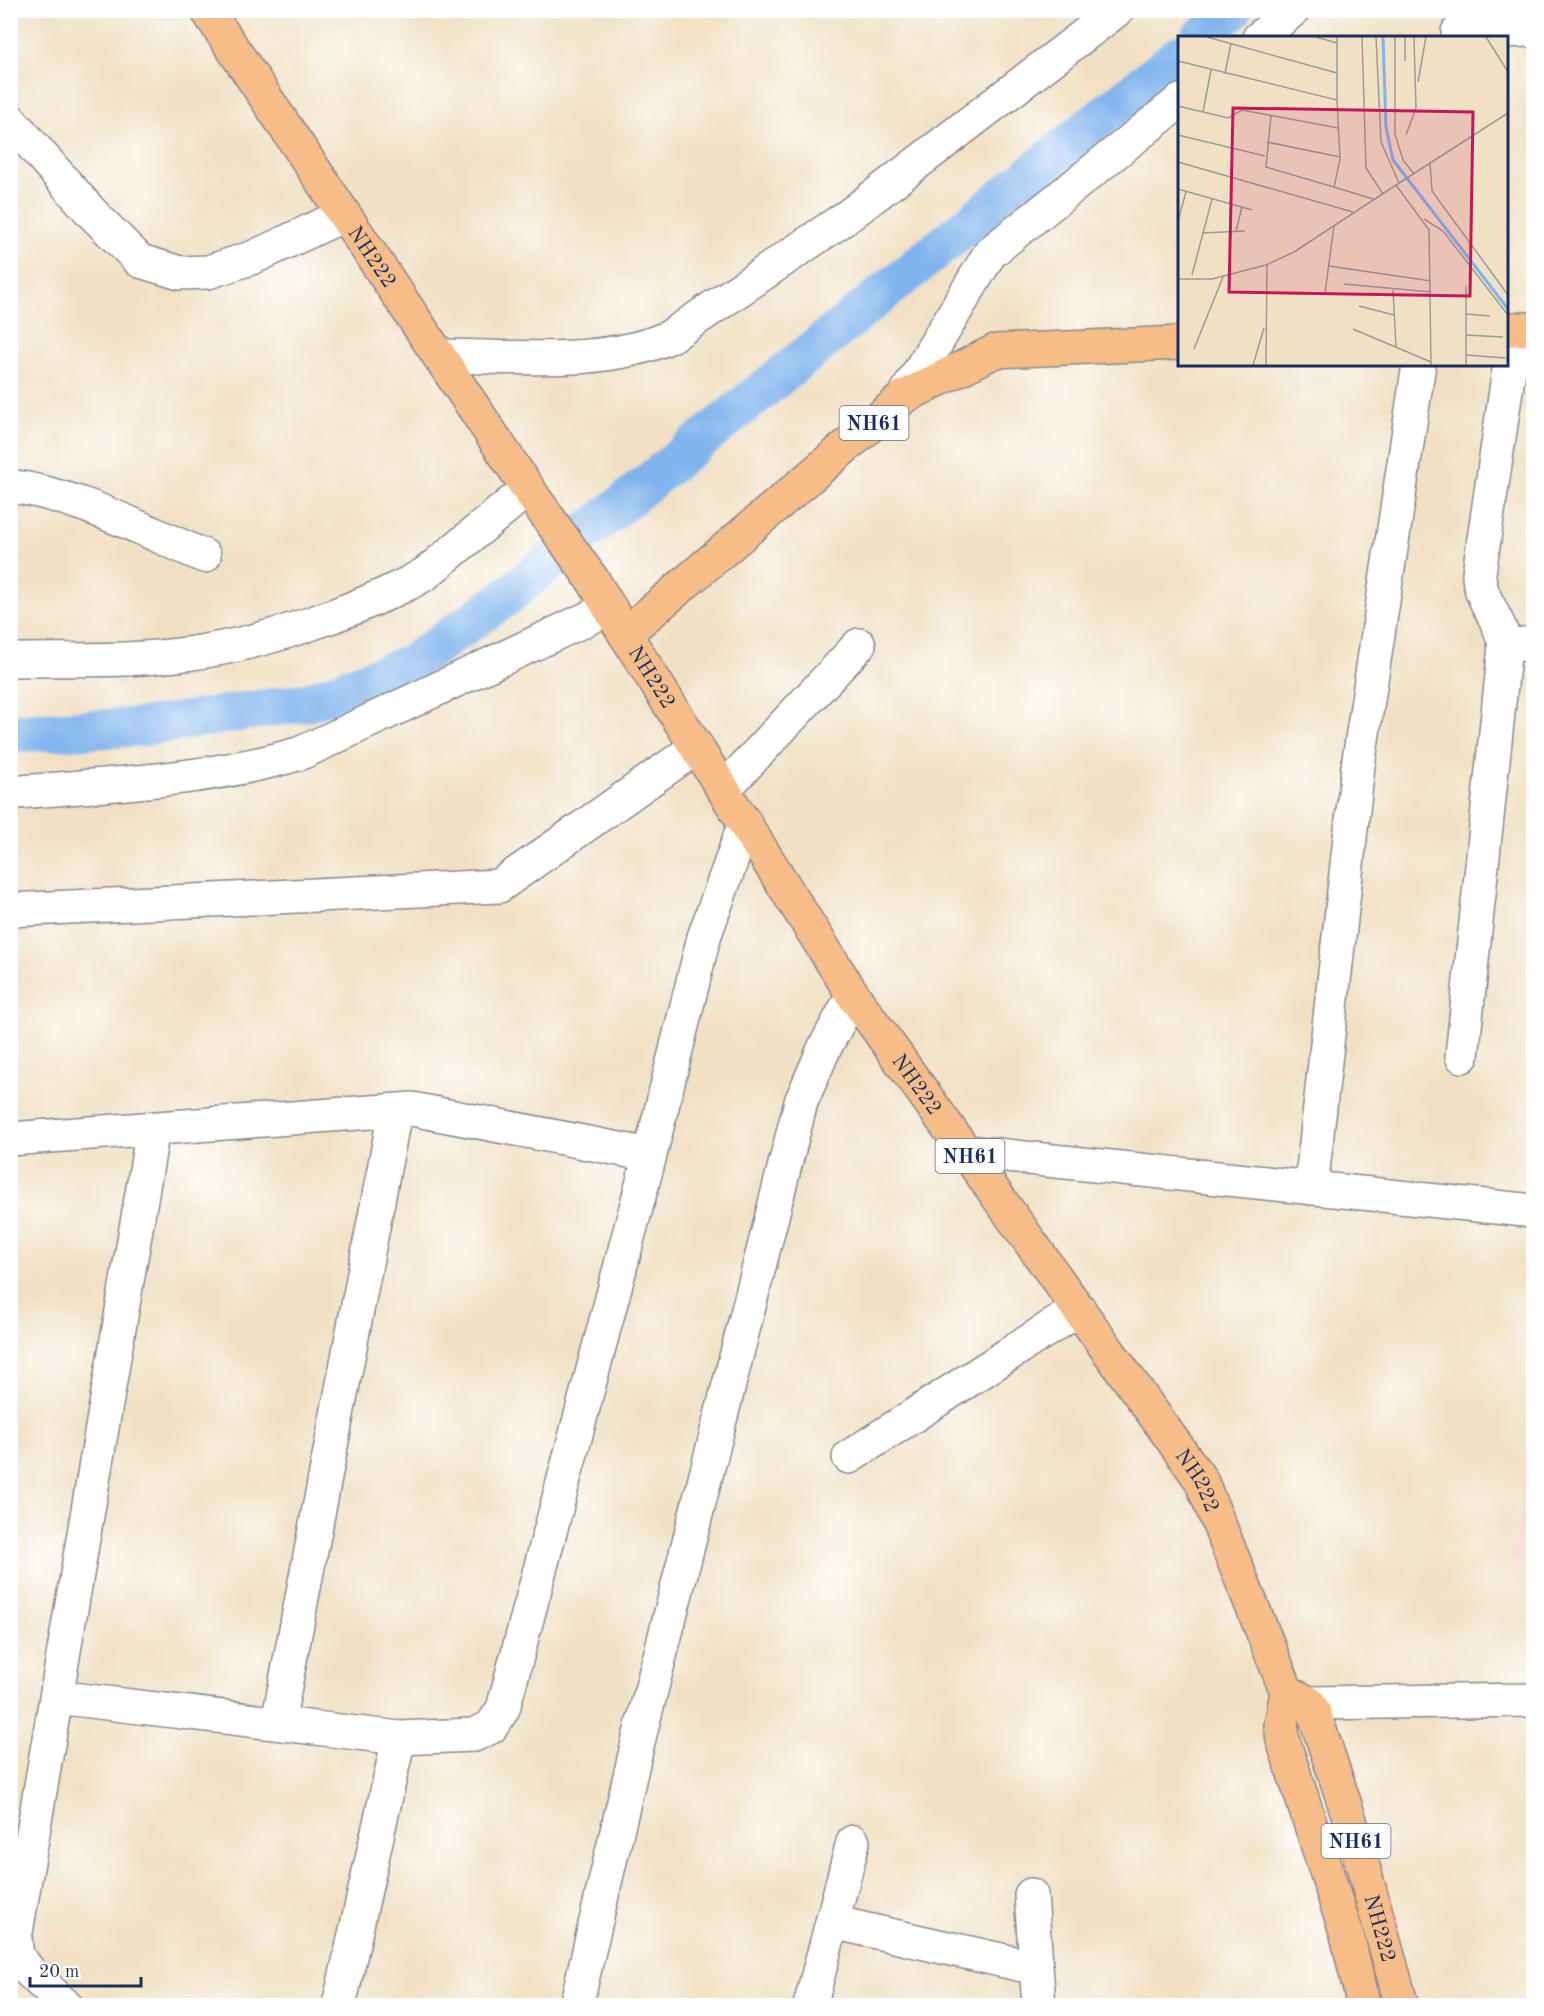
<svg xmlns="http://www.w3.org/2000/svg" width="1544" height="2016" viewBox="0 0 1544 2016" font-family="'Old Standard TT',serif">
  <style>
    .built { fill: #f7cfd1 }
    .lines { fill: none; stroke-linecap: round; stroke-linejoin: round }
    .canal { stroke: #7fb4ed; stroke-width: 39 }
    .minor-casing { stroke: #868891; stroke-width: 36 }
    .major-casing { stroke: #868891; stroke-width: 36 }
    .highway-casing { stroke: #868891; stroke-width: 36 }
    .minor { stroke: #fff; stroke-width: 33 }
    .major { stroke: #f7bd88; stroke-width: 33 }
    .highway { stroke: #f7bd88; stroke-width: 33 }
    .labels { text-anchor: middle; stroke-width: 5; stroke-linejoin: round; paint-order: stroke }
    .shield { fill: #fff; stroke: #5f6d8e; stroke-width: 1.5 }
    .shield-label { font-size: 20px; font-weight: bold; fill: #1b2f5e }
    .street-label { font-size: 21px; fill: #1b2f5e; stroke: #fff }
    .inset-river { fill: none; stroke: #7fb4ed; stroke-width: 3 }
    .inset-road { fill: none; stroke: #9b9a9b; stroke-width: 1.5 }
    .view { fill: #c2185b; fill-opacity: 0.15; stroke: #c2185b; stroke-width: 3 }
    .inset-edge { fill: none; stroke: #1b2f5e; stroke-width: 3 }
  </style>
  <rect width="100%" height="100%" fill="#fff"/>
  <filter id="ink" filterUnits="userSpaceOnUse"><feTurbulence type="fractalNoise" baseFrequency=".0167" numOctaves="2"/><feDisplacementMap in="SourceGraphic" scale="12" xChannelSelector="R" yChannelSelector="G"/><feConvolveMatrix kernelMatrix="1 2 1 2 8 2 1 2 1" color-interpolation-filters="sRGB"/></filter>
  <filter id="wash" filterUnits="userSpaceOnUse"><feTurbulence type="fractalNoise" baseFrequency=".008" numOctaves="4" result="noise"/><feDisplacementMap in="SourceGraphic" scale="24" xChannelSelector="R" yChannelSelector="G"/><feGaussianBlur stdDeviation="1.35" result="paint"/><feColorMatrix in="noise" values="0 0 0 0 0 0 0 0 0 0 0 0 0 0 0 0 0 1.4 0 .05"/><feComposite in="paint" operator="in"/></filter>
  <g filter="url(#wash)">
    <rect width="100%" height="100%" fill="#f1e1c4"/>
    <path class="built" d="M 1533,1423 L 1533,1560 L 1513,1560 Z"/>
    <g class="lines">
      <path class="canal" d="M 1200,38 L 1233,10
        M 10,733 L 142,727 L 309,702 L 412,663 L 505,598 L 1180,54"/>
    </g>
  </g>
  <g filter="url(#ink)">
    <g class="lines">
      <defs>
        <path id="minor" d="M 1458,32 L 1534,30
          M 1259,38 L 1293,10
          M 10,120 L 92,213 L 140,261 L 180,273 L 208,272 L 254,257 L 344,215
          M 439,356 C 511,356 607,367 671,336 L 848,216 L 1117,10
          M 904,397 L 990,253 L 1180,101
          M 10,486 C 78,495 142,530 204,556
          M 1505,646 L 1534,643
          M 10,660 C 71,659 133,662 193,653 C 264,643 344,615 409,583 L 425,574 L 528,489
          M 724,789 L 859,645
          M 10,793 C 107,784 207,781 301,753 L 610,608
          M 10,910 L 499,886 L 697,747
          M 1462,1056 L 1505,646 C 1501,619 1478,598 1479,573 L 1515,329
          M 10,1139 L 412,1109 L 650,1155 L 704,937 L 745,823
          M 968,1152 L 1534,1211
          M 1311,1188 L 1358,766 L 1419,364
          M 849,1457 L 1079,1309
          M 56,1697 L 399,1738 L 474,1735 L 491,1727 L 503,1709 L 650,1155
          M 1309,1703 L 1534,1700
          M 278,1723 L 395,1112
          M 1031,1895 L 1039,2006
          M 832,1922 L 1036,1968
          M 66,2006 L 29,1971 L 17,1956 L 15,1938 L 153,1129
          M 339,2006 L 399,1738
          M 576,2006 L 638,1742 L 801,1102 L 824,1049 L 853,995
          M 810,2006 L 853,1842"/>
        <g id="major">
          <path id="s1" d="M 207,10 L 537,502 L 594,582 L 625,634"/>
        </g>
        <g id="highway">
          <path d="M 1506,329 L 1534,329"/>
          <path id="s2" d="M 1180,343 L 995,351 L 904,397 L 625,634 L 853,995 L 1201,1480 L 1287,1692 L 1281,1725 L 1283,1740 L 1347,1935 L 1364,2006"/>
          <path id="s3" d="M 1287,1692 L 1309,1703 L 1313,1710 L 1350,1820 L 1402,2006"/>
        </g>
      </defs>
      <use href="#minor" class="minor-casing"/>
      <use href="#major" class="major-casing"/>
      <use href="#highway" class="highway-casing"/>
      <use href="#minor" class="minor"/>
      <use href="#major" class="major"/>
      <use href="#highway" class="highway"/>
    </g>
  </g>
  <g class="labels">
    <g class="shield">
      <rect x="839.5" y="406" width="69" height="34" rx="4.5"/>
      <rect x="935.5" y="1139" width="69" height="34" rx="4.5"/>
      <rect x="1321.5" y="1824" width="69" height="34" rx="4.5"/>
    </g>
    <g class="shield-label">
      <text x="874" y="430">NH61</text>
      <text x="970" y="1163">NH61</text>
      <text x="1356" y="1848">NH61</text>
    </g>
    <g class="street-label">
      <text dy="7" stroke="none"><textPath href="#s1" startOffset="297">NH222</textPath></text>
      <text dy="7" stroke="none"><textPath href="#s2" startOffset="704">NH222</textPath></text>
      <text dy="7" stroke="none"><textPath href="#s2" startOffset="1190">NH222</textPath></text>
      <text dy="7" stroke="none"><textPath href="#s2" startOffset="1676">NH222</textPath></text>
      <text dy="7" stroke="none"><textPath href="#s3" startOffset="261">NH222</textPath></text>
    </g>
  </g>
  <g transform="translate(1178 36)">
    <rect width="330" height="330" fill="#f1e1c4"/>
    <path class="inset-river" d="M 205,1 L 208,91 L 215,124 L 330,273"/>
    <path class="inset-road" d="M 29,1 L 159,37M 138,1 L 159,7M 184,1 L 188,132 L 205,158M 198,1 L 203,106 L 221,147M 217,1 L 217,98 L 225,124 L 236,138M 308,1 L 330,36M 0,25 L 159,64 L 162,123 L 156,151 L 195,163M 227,25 L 227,1M 47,38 L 53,7M 240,46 L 248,1M 159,64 L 159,1M 0,70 L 50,82 L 64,74 L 160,92M 25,76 L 33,34M 93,79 L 88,131 L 156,151M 0,99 L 87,120M 228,99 L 238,72 L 236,1M 89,106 L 162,121M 0,126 L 175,176M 252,128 L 254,155 L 330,259M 218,149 L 330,77M 0,153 L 74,174M 246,183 L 265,195 L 330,279M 0,185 L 8,156M 58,195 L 64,171M 24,197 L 67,195M 151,230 L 253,245M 14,239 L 34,163M 0,243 L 34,243 L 88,229 L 116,216 L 218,149 L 251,194 L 253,329M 166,248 L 253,256M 215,254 L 218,311M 147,257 L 156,190M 181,270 L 216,279M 288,278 L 312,280M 175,293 L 253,326M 288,299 L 325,301M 16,313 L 45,241M 288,319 L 328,322M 75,329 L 86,292M 88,329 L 89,229M 288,329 L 288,250"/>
    <path class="view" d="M 55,72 L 295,76 L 292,260 L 51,256 Z"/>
    <rect width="330" height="330" class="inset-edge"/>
  </g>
  <rect width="1544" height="2016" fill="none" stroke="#fff" stroke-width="36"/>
  <path d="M30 1977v9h111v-9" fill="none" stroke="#1b2f5e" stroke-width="3"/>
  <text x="39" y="1977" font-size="18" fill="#1b2f5e" stroke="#ffffff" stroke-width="4.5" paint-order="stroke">20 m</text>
</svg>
